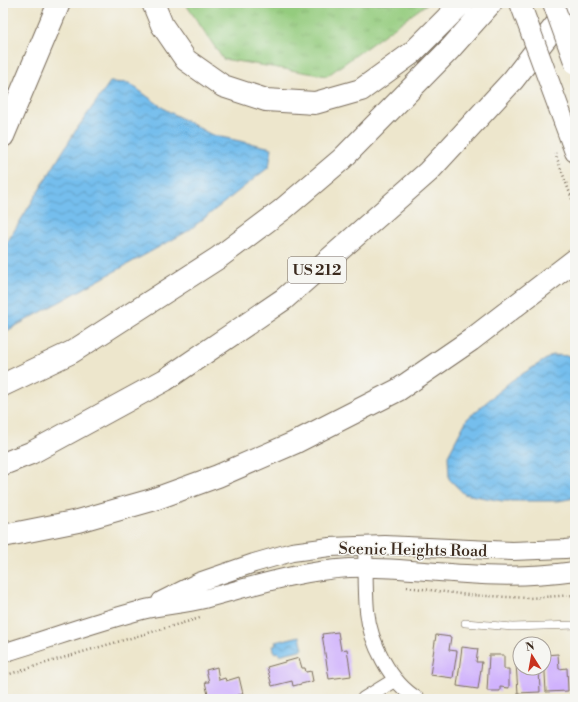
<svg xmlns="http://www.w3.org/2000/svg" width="578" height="702" viewBox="0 0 578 702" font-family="'Libre Bodoni',serif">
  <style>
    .grass { fill: url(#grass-tufts); stroke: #687b4e }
    .water { fill: url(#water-waves); stroke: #587486 }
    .building { fill: #d0b2fd }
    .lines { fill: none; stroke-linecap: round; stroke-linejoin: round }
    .service-casing { stroke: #796c5b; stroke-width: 8 }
    .minor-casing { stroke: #796c5b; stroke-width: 16 }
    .tertiary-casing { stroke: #796c5b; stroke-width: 20 }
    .secondary-casing { stroke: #796c5b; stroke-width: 22 }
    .motorway-casing { stroke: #796c5b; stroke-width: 24 }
    .path { stroke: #796c5b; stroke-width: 2.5; stroke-dasharray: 1 3; stroke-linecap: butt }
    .service { stroke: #fff; stroke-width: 7 }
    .minor { stroke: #fff; stroke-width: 14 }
    .tertiary { stroke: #fff; stroke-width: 18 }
    .secondary { stroke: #fff; stroke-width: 20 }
    .motorway { stroke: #fff; stroke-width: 22 }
    .secondary-bridge-casing { stroke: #796c5b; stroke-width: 22; stroke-linecap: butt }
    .secondary-bridge { stroke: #fff; stroke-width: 20 }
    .labels { text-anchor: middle; stroke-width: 3; stroke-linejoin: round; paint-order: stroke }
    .shield { fill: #f6f6f2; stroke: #73675e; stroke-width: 1 }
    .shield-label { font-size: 15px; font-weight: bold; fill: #3b2a1e }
    .street-label { font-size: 16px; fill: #3b2a1e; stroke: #f6f6f2 }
  </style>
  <defs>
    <pattern id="grass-tufts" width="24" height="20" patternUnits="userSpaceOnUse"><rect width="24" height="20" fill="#94cc7e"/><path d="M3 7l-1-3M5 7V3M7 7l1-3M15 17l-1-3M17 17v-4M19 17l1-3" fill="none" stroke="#80af6c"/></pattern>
    <pattern id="water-waves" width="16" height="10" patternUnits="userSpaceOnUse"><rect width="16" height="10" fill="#74beed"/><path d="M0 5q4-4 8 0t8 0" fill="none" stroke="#609bbf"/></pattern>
  </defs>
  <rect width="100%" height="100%" fill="#f6f6f2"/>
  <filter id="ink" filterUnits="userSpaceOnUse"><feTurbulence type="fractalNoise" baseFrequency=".025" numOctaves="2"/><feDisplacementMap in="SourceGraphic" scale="8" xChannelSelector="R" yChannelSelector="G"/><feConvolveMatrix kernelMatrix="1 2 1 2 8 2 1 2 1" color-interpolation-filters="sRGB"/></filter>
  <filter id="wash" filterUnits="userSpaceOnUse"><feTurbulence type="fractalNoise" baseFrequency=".012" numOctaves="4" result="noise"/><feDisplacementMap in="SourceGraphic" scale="16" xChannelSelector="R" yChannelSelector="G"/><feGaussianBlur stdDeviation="0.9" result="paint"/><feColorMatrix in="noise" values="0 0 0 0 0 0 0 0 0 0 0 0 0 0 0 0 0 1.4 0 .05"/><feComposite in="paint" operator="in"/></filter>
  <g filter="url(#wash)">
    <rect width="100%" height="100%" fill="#ede6cc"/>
    <path class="grass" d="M 185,3 L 428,3 L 327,76 L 223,59 Z"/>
    <path class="water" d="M 110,82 L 129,83 L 166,110 L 212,135 L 272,148 L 269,167 L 188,231 L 3,333 L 3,249 L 76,130 Z
      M 553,355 L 570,356 L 575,360 L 575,498 L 558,501 L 502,501 L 464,494 L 449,479 L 448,455 L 467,419 L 511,381 Z
      M 300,636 L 303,649 L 279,655 L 278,652 L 275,653 L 273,646 L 276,645 L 275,642 Z"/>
    <g id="blocks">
      <path class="building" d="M 338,632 L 341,650 L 347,649 L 351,676 L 329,679 L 322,634 Z
        M 436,635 L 451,637 L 449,650 L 457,651 L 453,678 L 430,675 Z
        M 462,647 L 478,649 L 476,662 L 482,662 L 478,689 L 457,686 Z
        M 515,648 L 520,648 L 520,668 L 539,668 L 540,692 L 518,693 Z
        M 558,654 L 559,669 L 567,668 L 568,691 L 546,692 L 544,655 Z
        M 489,655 L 504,655 L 504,669 L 509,669 L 509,688 L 500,687 L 500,691 L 487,691 Z
        M 299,658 L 302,668 L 305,668 L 306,672 L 311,671 L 313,681 L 293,686 L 292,681 L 272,686 L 267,667 Z
        M 217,667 L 219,680 L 225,678 L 226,681 L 239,677 L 243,694 L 229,697 L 229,699 L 209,699 L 205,682 L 209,682 L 206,670 Z"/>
    </g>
  </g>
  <g filter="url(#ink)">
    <use href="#blocks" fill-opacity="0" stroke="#796c5b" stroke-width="1"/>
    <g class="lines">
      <defs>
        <path id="service" d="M 465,623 L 513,627 L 575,625"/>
        <path id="minor" d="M 365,546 C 366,567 365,589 367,611 C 370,642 390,683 418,699
          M 364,699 L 395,680"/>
        <path id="tertiary" d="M 161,601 L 199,582 L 254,563 L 292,552 L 330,547 L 385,545 L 512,551 L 565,549 L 575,548
          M 3,653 C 49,639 95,622 142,610 C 162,605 184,604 204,599 C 253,586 298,571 349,568 C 388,566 427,572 466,574 C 503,577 539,576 575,571"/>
        <path id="secondary" d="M 564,122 L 575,152"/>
        <path id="motorway" d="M 153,3 L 162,25 L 186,60 L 223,86 L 266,100 L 315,103 L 361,90 L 412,53 L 462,3
          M 3,136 L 59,3
          M 3,385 L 72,352 L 218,258 L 282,210 L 342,159 L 450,49 L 491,3
          M 3,464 L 31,453 L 165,380 L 284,299 L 428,172 L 513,80 L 573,3
          M 3,536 L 78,521 L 152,500 L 218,476 L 294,443 L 398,390 L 471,340 L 575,260"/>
      </defs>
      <use href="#service" class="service-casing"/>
      <use href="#minor" class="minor-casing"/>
      <use href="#tertiary" class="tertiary-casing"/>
      <use href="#secondary" class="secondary-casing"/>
      <use href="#motorway" class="motorway-casing"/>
      <path class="path" d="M 555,153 L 575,207
        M 407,587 L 468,595 L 529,598 L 575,595
        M 3,676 L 79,653 L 200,618"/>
      <use href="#service" class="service"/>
      <use href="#minor" class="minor"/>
      <use href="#tertiary" class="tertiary"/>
      <use href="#secondary" class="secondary"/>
      <use href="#motorway" class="motorway"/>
      <defs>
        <path id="secondary-bridge" d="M 520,3 L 564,122
          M 553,3 L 575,64"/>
      </defs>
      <use href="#secondary-bridge" class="secondary-bridge-casing"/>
      <use href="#secondary-bridge" class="secondary-bridge"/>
    </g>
  </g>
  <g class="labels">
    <rect class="shield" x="288" y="257" width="58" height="26" rx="3"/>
    <g class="shield-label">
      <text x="317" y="275">US 212</text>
    </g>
    <g class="street-label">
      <text transform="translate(413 549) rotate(1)" y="6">Scenic Heights Road</text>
    </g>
  </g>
  <rect width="578" height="702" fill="none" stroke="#f6f6f2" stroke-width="16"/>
  <g transform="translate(532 656) rotate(349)"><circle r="19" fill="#f6f6f2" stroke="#aba49d"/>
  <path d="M0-3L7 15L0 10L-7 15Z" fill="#c8321e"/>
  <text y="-6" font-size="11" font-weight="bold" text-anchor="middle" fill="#3b2a1e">N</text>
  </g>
</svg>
